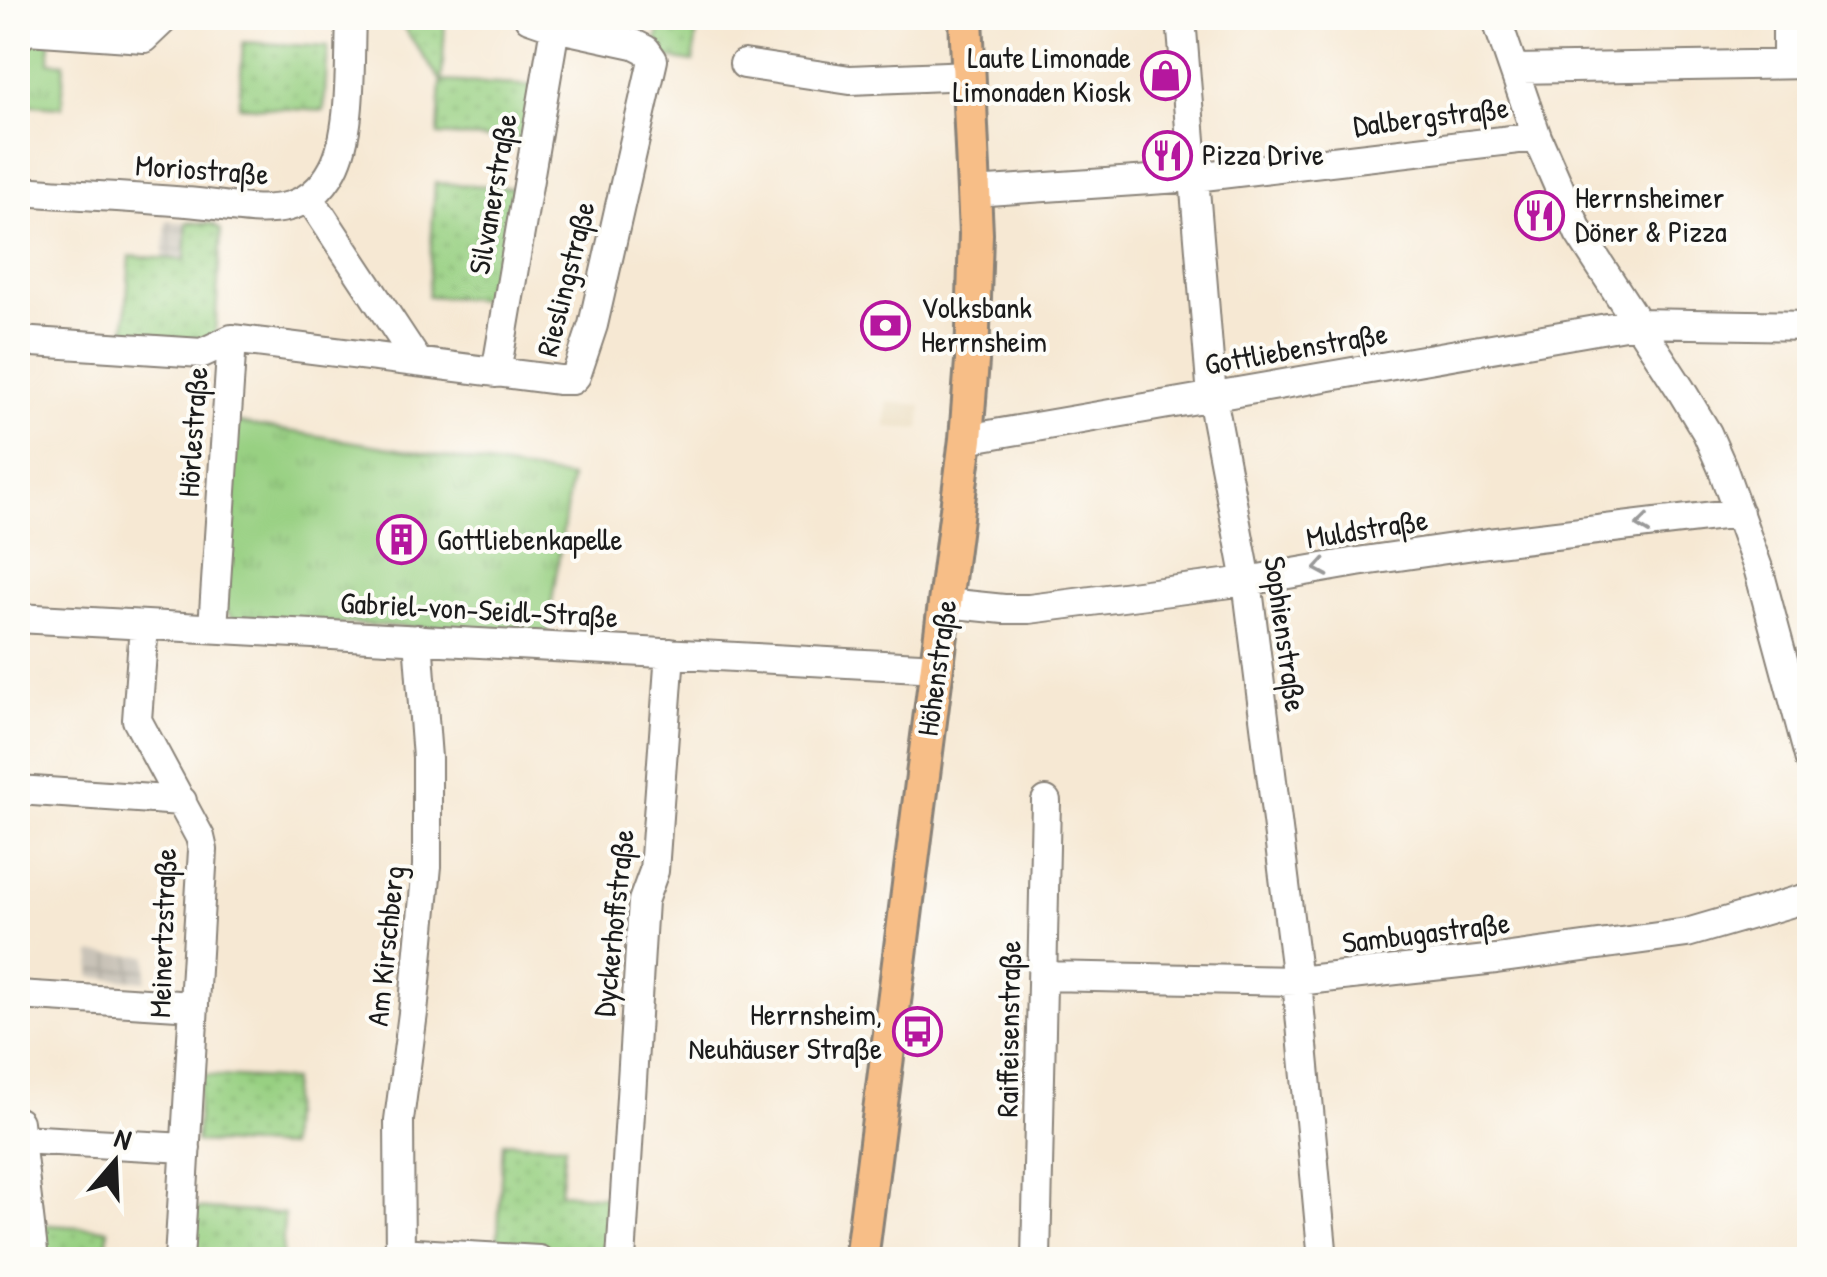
<svg xmlns="http://www.w3.org/2000/svg" width="1827" height="1277" viewBox="0 0 1827 1277" font-family="'Patrick Hand',sans-serif">
  <style>
    .built { fill: #e9d9ba }
    .industrial { fill: url(#industrial-grid) }
    .grass { fill: url(#grass-dots); stroke: #5a764f; stroke-width: 2.5 }
    .park { fill: url(#park-tufts); stroke: #5a764f; stroke-width: 2.5 }
    .lines { fill: none; stroke-linecap: round; stroke-linejoin: round }
    .minor-casing { stroke: #898278; stroke-width: 32 }
    .major-casing { stroke: #898278; stroke-width: 38 }
    .minor { stroke: #fff; stroke-width: 28 }
    .major { stroke: #f7be87; stroke-width: 32 }
    .oneway { stroke: #999 }
    .labels { text-anchor: middle; stroke-width: 8; stroke-linejoin: round; paint-order: stroke }
    .poi-label { font-size: 30px; fill: #1c1c1c; stroke: #fdfcf7; text-anchor: start }
    .street-label { font-size: 30px; fill: #1c1c1c; stroke: #fdfcf7 }
  </style>
  <defs>
    <pattern id="industrial-grid" width="8" height="8" patternUnits="userSpaceOnUse" patternTransform="scale(2.5)"><rect width="8" height="8" fill="#c9c3b8"/><path d="M0 4h8M4 0v8" fill="none" stroke="#aca79e"/></pattern>
    <pattern id="grass-dots" width="8" height="8" patternUnits="userSpaceOnUse" patternTransform="scale(2.5)"><rect width="8" height="8" fill="#98d082"/><path d="M2 2h.1M6 6h.1" fill="none" stroke="#82b270" stroke-width="1.8" stroke-linecap="round"/></pattern>
    <pattern id="park-tufts" width="24" height="20" patternUnits="userSpaceOnUse" patternTransform="scale(2.5)"><rect width="24" height="20" fill="#98d082"/><path d="M3 7l-1-3M5 7V3M7 7l1-3M15 17l-1-3M17 17v-4M19 17l1-3" fill="none" stroke="#82b270"/></pattern>
  </defs>
  <rect width="100%" height="100%" fill="#fdfcf7"/>
  <filter id="ink" filterUnits="userSpaceOnUse"><feTurbulence type="fractalNoise" baseFrequency=".01" numOctaves="2"/><feDisplacementMap in="SourceGraphic" scale="20" xChannelSelector="R" yChannelSelector="G"/><feConvolveMatrix kernelMatrix="1 2 1 2 8 2 1 2 1" color-interpolation-filters="sRGB"/></filter>
  <filter id="wash" filterUnits="userSpaceOnUse"><feTurbulence type="fractalNoise" baseFrequency=".0048" numOctaves="4" result="noise"/><feDisplacementMap in="SourceGraphic" scale="40" xChannelSelector="R" yChannelSelector="G"/><feGaussianBlur stdDeviation="2.25" result="paint"/><feColorMatrix in="noise" values="0 0 0 0 0 0 0 0 0 0 0 0 0 0 0 0 0 1.4 0 .05"/><feComposite in="paint" operator="in"/></filter>
  <g filter="url(#wash)">
    <rect width="100%" height="100%" fill="#f6e8d3"/>
    <path class="built" d="M 887,402 L 922,405 L 920,429 L 886,427 Z"/>
    <path class="industrial" d="M 166,221 L 187,222 L 185,260 L 163,259 Z
      M 92,953 L 148,956 L 146,981 L 91,977 Z"/>
    <path class="grass" d="M 397,18 L 453,18 L 445,21 L 442,81 L 536,86 L 528,141 L 438,135 L 441,81 Z
      M 660,24 L 697,30 L 693,62 L 662,57 L 656,47 Z
      M 243,42 L 328,47 L 324,111 L 239,106 Z
      M 435,183 L 520,188 L 503,301 L 428,296 Z
      M 187,222 L 213,224 L 221,230 L 215,337 L 205,346 L 133,341 L 125,331 L 130,256 L 185,260 Z
      M 200,1075 L 292,1080 L 288,1147 L 196,1142 Z
      M 503,1142 L 565,1145 L 560,1193 L 612,1198 L 608,1246 L 599,1255 L 497,1250 Z
      M 192,1208 L 284,1214 L 282,1259 L 189,1260 Z
      M 36,1224 L 108,1229 L 106,1259 L 40,1259 Z"/>
    <path class="park" d="M 33,40 L 50,41 L 49,62 L 64,63 L 62,107 L 18,104 L 18,53 Z
      M 234,422 L 571,478 L 547,634 L 232,618 L 220,604 Z"/>
  </g>
  <g filter="url(#ink)">
    <g class="lines">
      <defs>
        <path id="minor" d="M 1181,18 L 1212,397 L 1247,581 L 1297,981 L 1323,1260
          M 1496,18 L 1537,137 L 1579,233 L 1681,390 L 1707,433 L 1722,467 L 1759,571 L 1810,760
          M 18,38 L 27,30 L 144,38 L 165,18
          M 744,64 L 850,80 L 970,75
          M 1787,64 L 1787,18
          M 1514,69 L 1810,64
          M 18,191 C 74,195 130,197 187,202 C 219,204 255,214 286,207 C 307,202 323,188 333,169 C 353,132 349,61 351,18
          M 973,192 L 1195,177 L 1537,137
          M 309,197 L 418,362
          M 232,339 L 559,380 L 572,380 L 576,376 L 593,325 L 653,60 L 646,50 L 634,44 L 555,27 L 529,18
          M 18,341 L 202,353 L 232,339
          M 496,373 L 555,27
          M 966,439 L 1636,323 L 1810,326
          M 946,603 L 1004,609 L 1029,609 L 1247,581 L 1357,562 L 1488,543 L 1739,513
          M 18,618 L 938,668
          M 144,625 L 137,720 L 200,837 L 203,850 L 179,1260
          M 213,628 L 232,339
          M 18,790 L 182,801
          M 1043,976 L 1297,981 L 1496,959 L 1687,933 L 1810,897
          M 18,995 L 194,1006
          M 18,1122 L 34,1260
          M 20,1139 L 186,1148
          M 399,1252 L 539,1260
          M 400,1260 L 399,1120 L 413,1013 L 427,866 L 427,758 L 418,639
          M 621,1260 L 643,901 L 654,871 L 670,653
          M 1036,1260 L 1046,801"/>
        <path id="major" d="M 861,1260 L 966,439 L 972,361 L 976,234 L 966,18"/>
      </defs>
      <use href="#minor" class="minor-casing"/>
      <use href="#major" class="major-casing"/>
      <use href="#minor" class="minor"/>
      <use href="#major" class="major"/>
    </g>
    <defs><path id="oneway-chevron" d="M-2-3.5L2.5 0L-2 3.5" fill="none" stroke-width="1.6" stroke-linecap="round" stroke-linejoin="round" transform="scale(2.5)"/></defs>
    <g class="oneway">
      <use href="#oneway-chevron" transform="translate(1643 525) rotate(173)"/>
      <use href="#oneway-chevron" transform="translate(1321 568) rotate(170)"/>
    </g>
  </g>
  <defs>
    <symbol id="shop-ring" viewBox="-11 -11 22 22"><circle r="9.5" fill="#fdfcf7" stroke="#b5179e" stroke-width="1.5"/><path d="M-5-2.5h2.3a2.7 3.5 0 0 1 5.4 0H5L5.5 6h-11ZM-1.5-2.5h3a1.5 2.3 0 0 0-3 0Z" fill="#b5179e"/></symbol>
    <symbol id="restaurant-ring" viewBox="-11 -11 22 22"><circle r="9.5" fill="#fdfcf7" stroke="#b5179e" stroke-width="1.5"/><path d="M-5-6h1v4h1v-4h1v4h1v-4h1v5L-1.5 .5V6h-2V.5L-5-1ZM5-6V6H3V1.5H1.5Q1.5-4 5-6Z" fill="#b5179e"/></symbol>
    <symbol id="bank-ring" viewBox="-11 -11 22 22"><circle r="9.5" fill="#fdfcf7" stroke="#b5179e" stroke-width="1.5"/><path d="M-6-4H6V4H-6ZM0-2.3a2.3 2.3 0 1 0 0 4.6a2.3 2.3 0 1 0 0-4.6Z" fill="#b5179e"/></symbol>
    <symbol id="building-ring" viewBox="-11 -11 22 22"><circle r="9.5" fill="#fdfcf7" stroke="#b5179e" stroke-width="1.5"/><path d="M-4-6H4V6H1V3H-1V6H-4ZM-2.5-4.3h1.7v1.8h-1.7ZM.8-4.3h1.7v1.8H.8ZM-2.5-1h1.7V.8h-1.7ZM.8-1h1.7V.8H.8Z" fill="#b5179e"/></symbol>
    <symbol id="bus-ring" viewBox="-11 -11 22 22"><circle r="9.5" fill="#fdfcf7" stroke="#b5179e" stroke-width="1.5"/><path d="M-5-6H5V4H4V6H2V4H-2V6H-4V4H-5ZM-3.5-4V0h7V-4ZM-3.5 1.2v1.5H-2V1.2ZM2 1.2v1.5H3.5V1.2Z" fill="#b5179e"/></symbol>
  </defs>
  <g fill-rule="evenodd">
    <use href="#shop-ring" x="1138" y="48" width="55" height="55"/>
    <use href="#restaurant-ring" x="1140" y="128" width="55" height="55"/>
    <use href="#restaurant-ring" x="1512" y="188" width="55" height="55"/>
    <use href="#bank-ring" x="858" y="298" width="55" height="55"/>
    <use href="#building-ring" x="374" y="512" width="55" height="55"/>
    <use href="#bus-ring" x="890" y="1004" width="55" height="55"/>
  </g>
  <g class="labels">
    <g class="poi-label">
      <text x="1131" y="68" text-anchor="end">Laute Limonade<tspan x="1131" dy="34">Limonaden Kiosk</tspan></text>
      <text x="1202" y="165">Pizza Drive</text>
      <text x="1575" y="208">Herrnsheimer<tspan x="1575" dy="34">Döner &amp; Pizza</tspan></text>
      <text x="921" y="318">Volksbank<tspan x="921" dy="34">Herrnsheim</tspan></text>
      <text x="437" y="550">Gottliebenkapelle</text>
      <text x="882" y="1025" text-anchor="end">Herrnsheim,<tspan x="882" dy="34">Neuhäuser Straße</tspan></text>
    </g>
    <g class="street-label">
      <text transform="translate(1431 117) rotate(-7)" y="10">Dalbergstraße</text>
      <text transform="translate(202 170) rotate(4)" y="10">Moriostraße</text>
      <text transform="translate(493 194) rotate(-80)" y="10">Silvanerstraße</text>
      <text transform="translate(566 279) rotate(-76)" y="10">Rieslingstraße</text>
      <text transform="translate(1296 349) rotate(-10)" y="10">Gottliebenstraße</text>
      <text transform="translate(193 432) rotate(-86)" y="10">Hörlestraße</text>
      <text transform="translate(1367 529) rotate(-9)" y="10">Muldstraße</text>
      <text transform="translate(479 610) rotate(3)" y="10">Gabriel-von-Seidl-Straße</text>
      <text transform="translate(1285 634) rotate(82)" y="10">Sophienstraße</text>
      <text transform="translate(937 668) rotate(-82)" y="10">Höhenstraße</text>
      <text transform="translate(614 923) rotate(-84)" y="10">Dyckerhoffstraße</text>
      <text transform="translate(163 933) rotate(-88)" y="10">Meinertzstraße</text>
      <text transform="translate(1426 933) rotate(-7)" y="10">Sambugastraße</text>
      <text transform="translate(386 946) rotate(-84)" y="10">Am Kirschberg</text>
      <text transform="translate(1009 1029) rotate(-89)" y="10">Raiffeisenstraße</text>
    </g>
  </g>
  <rect width="1827" height="1277" fill="none" stroke="#fdfcf7" stroke-width="60"/>
  <g transform="translate(115 1162) rotate(19)" stroke="#fdfcf7" stroke-width="8" paint-order="stroke">
  <path d="M0-8L18 38L0 25L-18 38Z" fill="#1c1c1c"/>
  <text y="-15" font-size="28" font-weight="bold" text-anchor="middle" fill="#1c1c1c">N</text>
  </g>
</svg>
